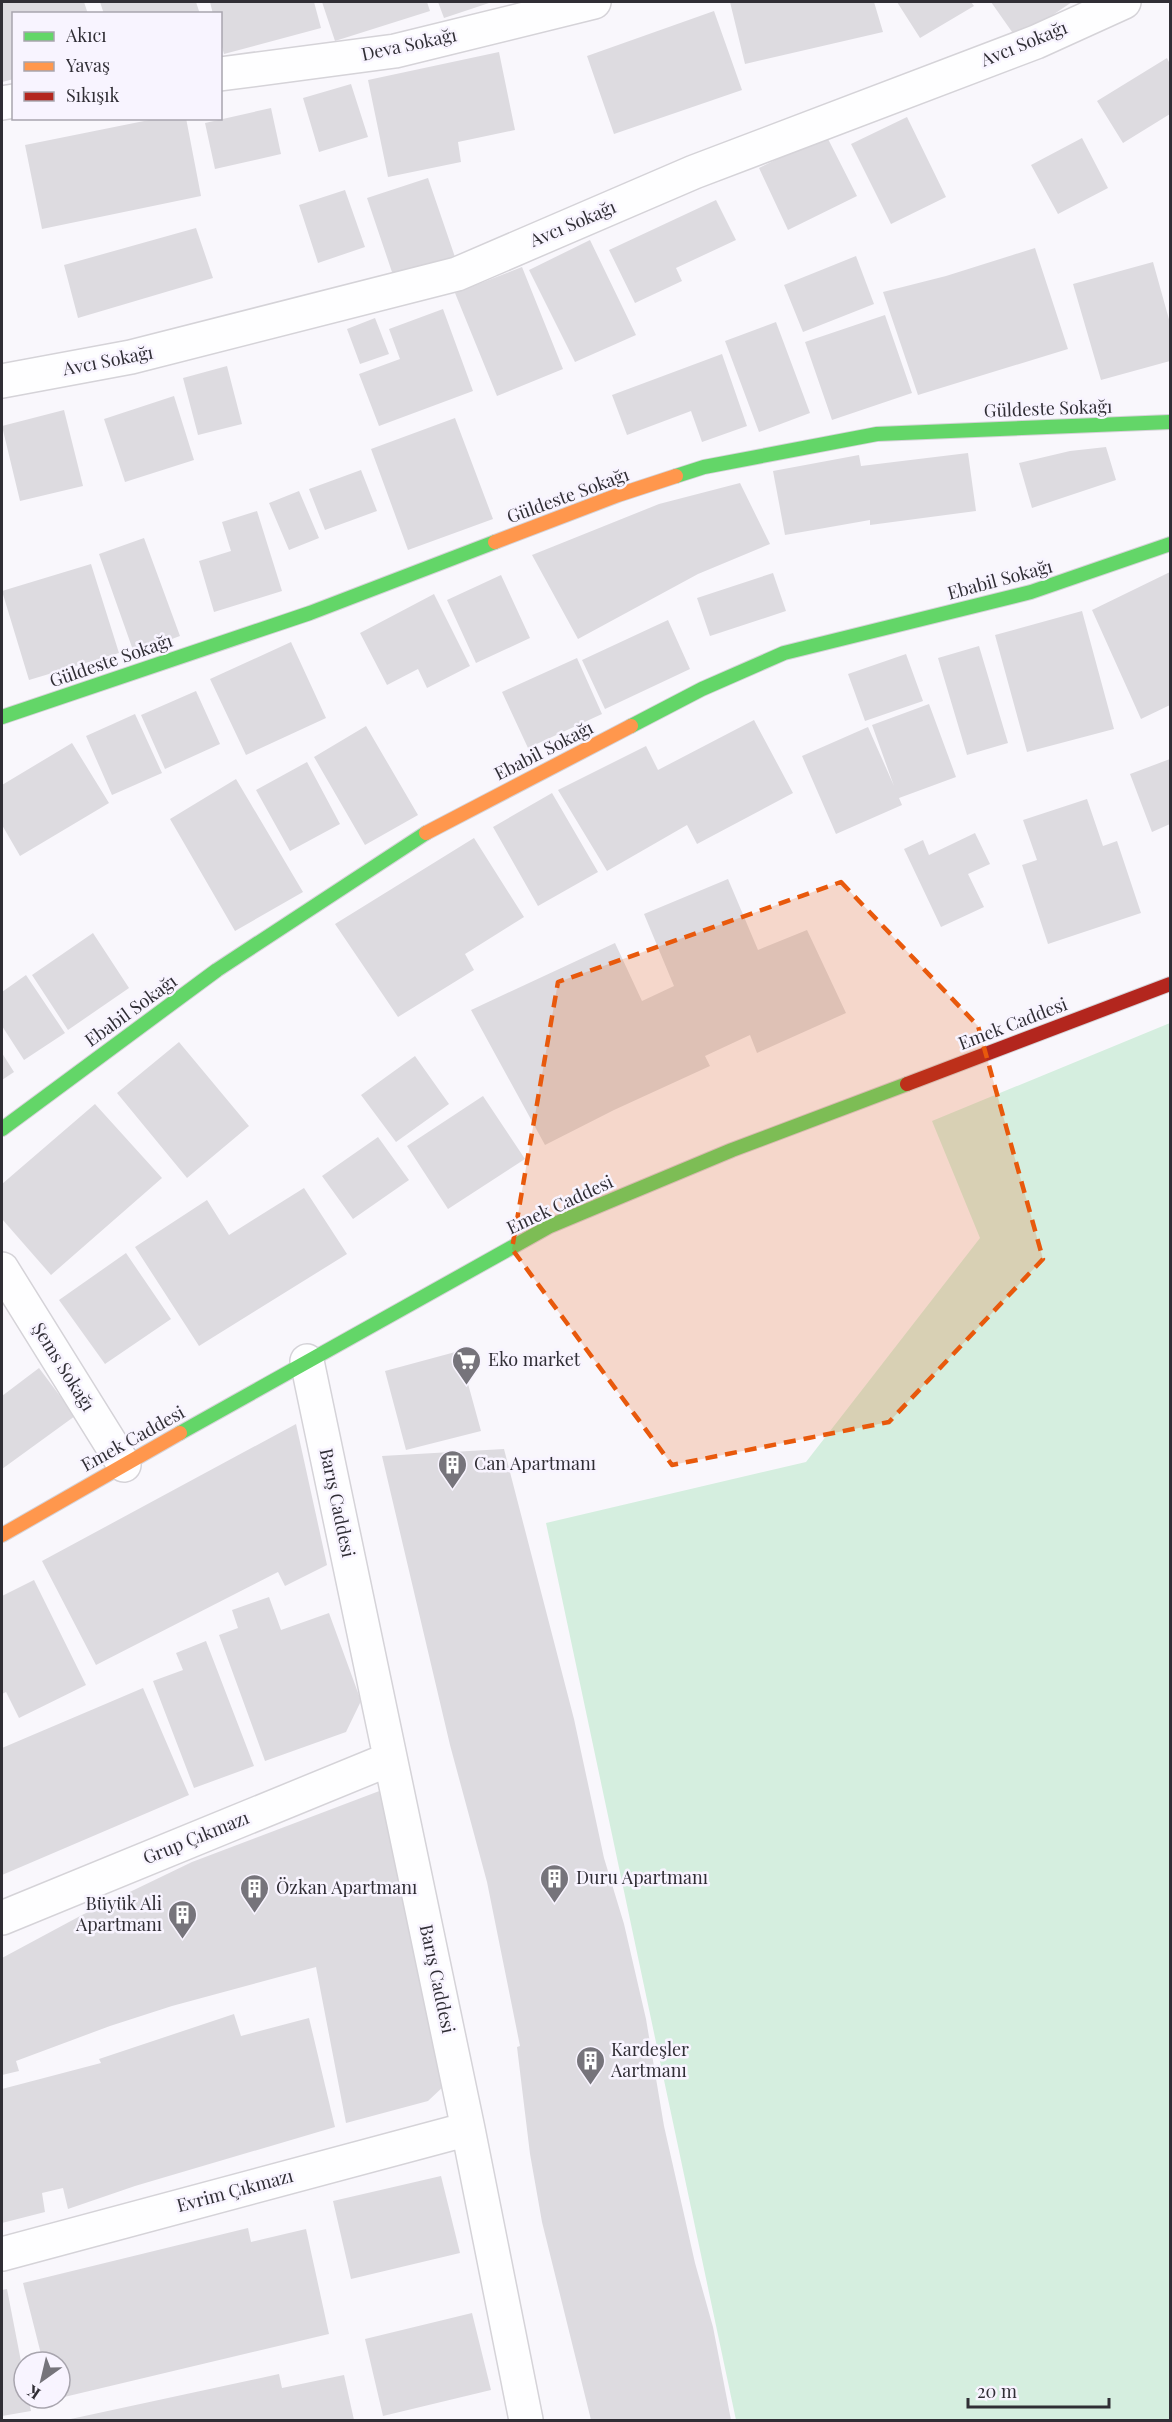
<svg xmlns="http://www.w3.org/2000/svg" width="1172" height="2422" viewBox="0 0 1172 2422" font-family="'Playfair Display',serif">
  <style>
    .green { fill: #d5eedf }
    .building { fill: #dddbe0 }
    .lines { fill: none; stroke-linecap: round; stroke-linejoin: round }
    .street-casing { stroke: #d5d3d8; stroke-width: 36 }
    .fast-casing { stroke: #d5d3d8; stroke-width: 16 }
    .slow-casing { stroke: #d5d3d8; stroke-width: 16 }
    .jam-casing { stroke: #d5d3d8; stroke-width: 16 }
    .street { stroke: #fefeff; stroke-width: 33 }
    .fast { stroke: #63d668; stroke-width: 14 }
    .slow { stroke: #ff974d; stroke-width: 14 }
    .jam { stroke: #b3261e; stroke-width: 14 }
    .marked { fill: #e8590c; fill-opacity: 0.2; stroke: #e8590c; stroke-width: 4.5; stroke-dasharray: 12 8; stroke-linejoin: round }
    .labels { text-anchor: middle; stroke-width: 5; stroke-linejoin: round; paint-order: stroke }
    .street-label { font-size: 18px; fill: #302e35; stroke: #f8f4ff }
    .poi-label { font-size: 18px; fill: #302e35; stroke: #f8f4ff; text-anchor: start }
  </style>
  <rect width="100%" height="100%" fill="#f9f7fc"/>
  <path class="green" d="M 1170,1023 L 1170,2420 L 736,2420 L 546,1523 L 806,1462 L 980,1238 L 932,1121 Z"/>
  <path class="building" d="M 2,2 L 84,2 L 88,14 L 14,14 L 14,79 L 2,82 Z
    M 100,2 L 196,2 L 200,14 L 104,14 Z
    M 210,2 L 314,2 L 321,28 L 224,54 L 220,40 L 220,14 L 213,14 Z
    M 322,2 L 427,2 L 430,11 L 335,41 Z
    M 438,2 L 492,2 L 444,18 Z
    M 730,2 L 874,2 L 883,32 L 745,64 Z
    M 897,2 L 971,2 L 974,6 L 920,38 Z
    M 991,2 L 1072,2 L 1017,39 Z
    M 714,11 L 742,90 L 614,134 L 587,56 Z
    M 499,52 L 515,130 L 458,142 L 461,162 L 388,177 L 368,80 Z
    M 1167,58 L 1170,64 L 1170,114 L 1123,143 L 1097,101 Z
    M 351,84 L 368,137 L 319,152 L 303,98 Z
    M 271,108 L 281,154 L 215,169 L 205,123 Z
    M 907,117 L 946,197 L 891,224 L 851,144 Z
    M 159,118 L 186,118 L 201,196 L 42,229 L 25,145 Z
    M 826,135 L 857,196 L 788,230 L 759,168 Z
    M 1082,138 L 1108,188 L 1058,214 L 1031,165 Z
    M 428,178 L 456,260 L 395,281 L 367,198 Z
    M 345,190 L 365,247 L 318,263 L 299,205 Z
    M 716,200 L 736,240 L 676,268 L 682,281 L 635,303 L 609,250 Z
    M 196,228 L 213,278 L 78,318 L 64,265 Z
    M 590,240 L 636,335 L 575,362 L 529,270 Z
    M 1035,248 L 1068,349 L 918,395 L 883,292 L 946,276 Z
    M 856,256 L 874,304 L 803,332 L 784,285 Z
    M 1153,262 L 1170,323 L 1170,361 L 1101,380 L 1073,284 Z
    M 522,267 L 563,369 L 497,396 L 455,293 Z
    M 443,309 L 473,391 L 379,426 L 359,374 L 400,359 L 389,329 Z
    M 885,315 L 912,393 L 832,420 L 805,342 Z
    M 375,318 L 389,354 L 360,364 L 347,329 Z
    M 776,322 L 810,413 L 759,432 L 725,341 Z
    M 722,354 L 747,426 L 702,442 L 691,411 L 627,435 L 612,395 Z
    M 227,366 L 242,424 L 198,435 L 183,378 Z
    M 174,396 L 194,460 L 125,482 L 104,419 Z
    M 64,410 L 83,486 L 20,501 L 2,426 Z
    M 455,418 L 493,519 L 408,550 L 371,449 Z
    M 1106,447 L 1116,480 L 1032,508 L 1019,463 L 1070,451 Z
    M 968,453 L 976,511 L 870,525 L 870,520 L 785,535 L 773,471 L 859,455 L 861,466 Z
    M 361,470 L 377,511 L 325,530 L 309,489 Z
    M 740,483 L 770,544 L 698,574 L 578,639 L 532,555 L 659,504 Z
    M 299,491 L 319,538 L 289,550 L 269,503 Z
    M 257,511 L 282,591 L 214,612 L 199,561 L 231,551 L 222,522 Z
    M 144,538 L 180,636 L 134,653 L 99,554 Z
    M 91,564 L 119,653 L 29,680 L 2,591 Z
    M 1170,572 L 1170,705 L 1141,719 L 1092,610 Z
    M 773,573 L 786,611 L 710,636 L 697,598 Z
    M 501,575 L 530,638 L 476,663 L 447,600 Z
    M 434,594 L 470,666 L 427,688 L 418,669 L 387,685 L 360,633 Z
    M 1082,611 L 1114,729 L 1027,752 L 995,635 Z
    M 668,620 L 690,669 L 605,709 L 582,660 Z
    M 291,642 L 326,718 L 246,755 L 210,679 Z
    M 979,646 L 1008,743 L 967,755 L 938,658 Z
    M 906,654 L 923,701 L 865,721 L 848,674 Z
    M 577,658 L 602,714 L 528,748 L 502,692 Z
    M 196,691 L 220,744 L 165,769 L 141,715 Z
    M 929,704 L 956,777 L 899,798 L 902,805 L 836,834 L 802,756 L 868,727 L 894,786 L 872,725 Z
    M 135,714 L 162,773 L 112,795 L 86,736 Z
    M 754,720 L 793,793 L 697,844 L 687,825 L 607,871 L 558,790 L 646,746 L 658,770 Z
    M 366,726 L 418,815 L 365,845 L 314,757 Z
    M 72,743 L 109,803 L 20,856 L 2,825 L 2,785 Z
    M 1170,759 L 1170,824 L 1152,832 L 1130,774 Z
    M 307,762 L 340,824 L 290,851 L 256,790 Z
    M 236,779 L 303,892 L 235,931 L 170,819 Z
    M 552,793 L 598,872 L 538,906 L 493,827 Z
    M 1087,799 L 1103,846 L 1117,841 L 1141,913 L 1048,944 L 1022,865 L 1037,860 L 1023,820 Z
    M 975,833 L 990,864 L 968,874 L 984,907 L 941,927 L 904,849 L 923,840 L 929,855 Z
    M 474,838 L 524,917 L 465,954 L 474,970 L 398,1017 L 335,924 Z
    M 728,879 L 758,950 L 807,930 L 846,1013 L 757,1053 L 750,1035 L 705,1056 L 710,1066 L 614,1110 L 545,1145 L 471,1010 L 615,943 L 642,1001 L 674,986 L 644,914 Z
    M 93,933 L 129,988 L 68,1030 L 32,975 Z
    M 26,975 L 65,1033 L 24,1060 L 2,1026 L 2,992 Z
    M 179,1042 L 249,1126 L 187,1178 L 117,1093 Z
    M 2,1053 L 14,1072 L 2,1080 Z
    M 415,1056 L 449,1104 L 396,1142 L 361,1095 Z
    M 483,1096 L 525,1159 L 448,1209 L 407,1146 Z
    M 95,1104 L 162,1178 L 51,1275 L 2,1219 L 2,1184 Z
    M 378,1137 L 409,1180 L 353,1219 L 322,1176 Z
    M 304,1188 L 347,1254 L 199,1346 L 135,1247 L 207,1200 L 229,1235 Z
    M 126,1253 L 171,1319 L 105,1364 L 59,1300 Z
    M 459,1351 L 481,1431 L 406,1450 L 385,1371 Z
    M 39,1368 L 75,1416 L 2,1469 L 2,1396 Z
    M 296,1424 L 327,1565 L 285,1586 L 278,1572 L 96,1665 L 42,1561 Z
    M 504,1449 L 574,1719 L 604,1858 L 624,1924 L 646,2019 L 664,2126 L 695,2263 L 713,2327 L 731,2420 L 591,2420 L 542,2222 L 530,2154 L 517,2047 L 520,2046 L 487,1882 L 450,1745 L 382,1456 Z
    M 34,1580 L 86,1685 L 19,1718 L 6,1692 L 2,1694 L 2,1596 Z
    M 269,1597 L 281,1630 L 329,1613 L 361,1701 L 346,1732 L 265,1761 L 219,1635 L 238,1628 L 232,1610 Z
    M 206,1641 L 254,1766 L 194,1788 L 153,1681 L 183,1670 L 176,1653 Z
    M 143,1688 L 189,1795 L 2,1875 L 2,1748 Z
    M 382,1790 L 445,2085 L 428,2101 L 346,2123 L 316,1967 L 172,2006 L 110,2026 L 16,2061 L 19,2071 L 2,2075 L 2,1958 L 82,1915 L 192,1862 Z
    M 234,2014 L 241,2036 L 309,2018 L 335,2127 L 135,2186 L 68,2209 L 63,2188 L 42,2193 L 45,2212 L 2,2223 L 2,2089 L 101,2063 L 99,2059 Z
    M 441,2176 L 460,2253 L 351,2279 L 333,2201 Z
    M 248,2228 L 251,2242 L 306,2229 L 329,2334 L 60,2398 L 60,2362 L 43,2362 L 23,2283 Z
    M 7,2289 L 24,2377 L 24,2398 L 28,2398 L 31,2411 L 2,2416 L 2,2290 Z
    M 472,2313 L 491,2390 L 383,2416 L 365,2339 Z
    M 279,2374 L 282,2388 L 344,2375 L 354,2420 L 66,2420 Z"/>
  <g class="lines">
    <defs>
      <path id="street" d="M 220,74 L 395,51 L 594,2
        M 2,103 L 14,101
        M 2,381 L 131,357 L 457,274 L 694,172 L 1036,42 L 1124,2
        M 2,1269 L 124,1465
        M 307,1361 L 468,2129 L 526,2420
        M 2,1918 L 390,1759
        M 2,2254 L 468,2129"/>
      <path id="fast" d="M 676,476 L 704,467 L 877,434 L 1170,422
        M 2,717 L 310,613 L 495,542
        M 631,726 L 702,689 L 784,653 L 1031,592 L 1170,544
        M 2,1129 L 217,970 L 426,833
        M 180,1433 L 550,1226 L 732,1150 L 907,1084"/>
      <path id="slow" d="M 495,542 L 618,495 L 676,476
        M 426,833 L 631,726
        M 2,1535 L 180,1433"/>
      <path id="jam" d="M 907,1084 L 1170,984"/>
    </defs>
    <use href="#street" class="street-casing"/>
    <use href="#fast" class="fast-casing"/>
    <use href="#slow" class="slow-casing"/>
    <use href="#jam" class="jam-casing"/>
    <use href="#street" class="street"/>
    <use href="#fast" class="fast"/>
    <use href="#slow" class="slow"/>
    <use href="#jam" class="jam"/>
  </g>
  <path class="marked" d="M 841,882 L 978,1026 L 1043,1259 L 889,1422 L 672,1465 L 512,1249 L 558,982 Z"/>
  <defs>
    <symbol id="supermarket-pin" viewBox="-11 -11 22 30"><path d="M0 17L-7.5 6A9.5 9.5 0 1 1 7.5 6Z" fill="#76747b" stroke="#f8f4ff"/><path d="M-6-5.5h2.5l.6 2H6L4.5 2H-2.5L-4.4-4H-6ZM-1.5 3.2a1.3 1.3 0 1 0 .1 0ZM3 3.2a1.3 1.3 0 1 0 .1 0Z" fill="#fff"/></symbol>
    <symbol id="building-pin" viewBox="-11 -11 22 30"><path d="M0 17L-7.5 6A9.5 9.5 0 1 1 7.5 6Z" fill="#76747b" stroke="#f8f4ff"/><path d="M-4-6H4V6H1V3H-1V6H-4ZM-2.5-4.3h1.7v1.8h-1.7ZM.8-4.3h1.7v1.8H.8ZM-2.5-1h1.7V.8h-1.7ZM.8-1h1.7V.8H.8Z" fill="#fff"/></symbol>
  </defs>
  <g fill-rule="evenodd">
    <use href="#supermarket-pin" x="450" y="1344" width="33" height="45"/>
    <use href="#building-pin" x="436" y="1448" width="33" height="45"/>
    <use href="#building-pin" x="538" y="1862" width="33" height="45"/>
    <use href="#building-pin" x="238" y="1872" width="33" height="45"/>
    <use href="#building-pin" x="166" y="1898" width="33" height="45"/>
    <use href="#building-pin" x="574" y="2044" width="33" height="45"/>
  </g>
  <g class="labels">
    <g class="street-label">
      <text transform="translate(1024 44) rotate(-22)" y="6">Avcı Sokağı</text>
      <text transform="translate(409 45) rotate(-12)" y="6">Deva Sokağı</text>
      <text transform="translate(573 224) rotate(-23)" y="6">Avcı Sokağı</text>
      <text transform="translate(108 361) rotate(-11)" y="6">Avcı Sokağı</text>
      <text transform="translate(1048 409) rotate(-2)" y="6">Güldeste Sokağı</text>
      <text transform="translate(568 496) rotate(-20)" y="6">Güldeste Sokağı</text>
      <text transform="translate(1000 580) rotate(-15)" y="6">Ebabil Sokağı</text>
      <text transform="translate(111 661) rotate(-19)" y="6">Güldeste Sokağı</text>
      <text transform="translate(544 751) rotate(-27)" y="6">Ebabil Sokağı</text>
      <text transform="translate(131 1011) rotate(-36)" y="6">Ebabil Sokağı</text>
      <text transform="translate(1013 1024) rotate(-21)" y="6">Emek Caddesi</text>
      <text transform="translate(560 1205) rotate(-25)" y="6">Emek Caddesi</text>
      <text transform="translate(63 1367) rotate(58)" y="6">Şems Sokağı</text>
      <text transform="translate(133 1439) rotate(-29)" y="6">Emek Caddesi</text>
      <text transform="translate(337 1503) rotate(78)" y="6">Barış Caddesi</text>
      <text transform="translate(196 1838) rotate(-22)" y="6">Grup Çıkmazı</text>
      <text transform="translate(437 1979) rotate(78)" y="6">Barış Caddesi</text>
      <text transform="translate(235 2191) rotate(-15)" y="6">Evrim Çıkmazı</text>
    </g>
    <g class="poi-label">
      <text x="488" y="1366">Eko market</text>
      <text x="474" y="1470">Can Apartmanı</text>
      <text x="576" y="1884">Duru Apartmanı</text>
      <text x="276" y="1894">Özkan Apartmanı</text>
      <text x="162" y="1910" text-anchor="end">Büyük Ali<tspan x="162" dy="21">Apartmanı</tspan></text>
      <text x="611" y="2056">Kardeşler<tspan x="611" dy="21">Aartmanı</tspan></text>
    </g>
  </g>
  <rect width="1172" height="2422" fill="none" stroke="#302e35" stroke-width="6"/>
  <rect x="12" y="12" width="210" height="108" fill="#f8f4ff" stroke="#a8a5ae" stroke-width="1.5"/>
  <rect x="24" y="32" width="30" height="9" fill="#63d668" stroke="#a8a5ae" stroke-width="1.5"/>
  <text x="66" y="42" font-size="18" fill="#302e35">Akıcı</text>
  <rect x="24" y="62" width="30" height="9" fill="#ff974d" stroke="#a8a5ae" stroke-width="1.5"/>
  <text x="66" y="72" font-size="18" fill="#302e35">Yavaş</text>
  <rect x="24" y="92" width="30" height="9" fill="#b3261e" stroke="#a8a5ae" stroke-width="1.5"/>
  <text x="66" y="102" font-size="18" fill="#302e35">Sıkışık</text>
  <g transform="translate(42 2380) rotate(214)"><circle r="28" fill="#f8f4ff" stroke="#a8a5ae" stroke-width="1.5"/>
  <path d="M0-4.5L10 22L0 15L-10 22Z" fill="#76747b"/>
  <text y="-9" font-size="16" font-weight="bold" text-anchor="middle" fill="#302e35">K</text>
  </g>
  <path d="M968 2398v9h141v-9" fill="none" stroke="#302e35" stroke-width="3"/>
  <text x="977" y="2398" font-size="18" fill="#302e35" stroke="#f8f4ff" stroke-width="4.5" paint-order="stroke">20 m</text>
</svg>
